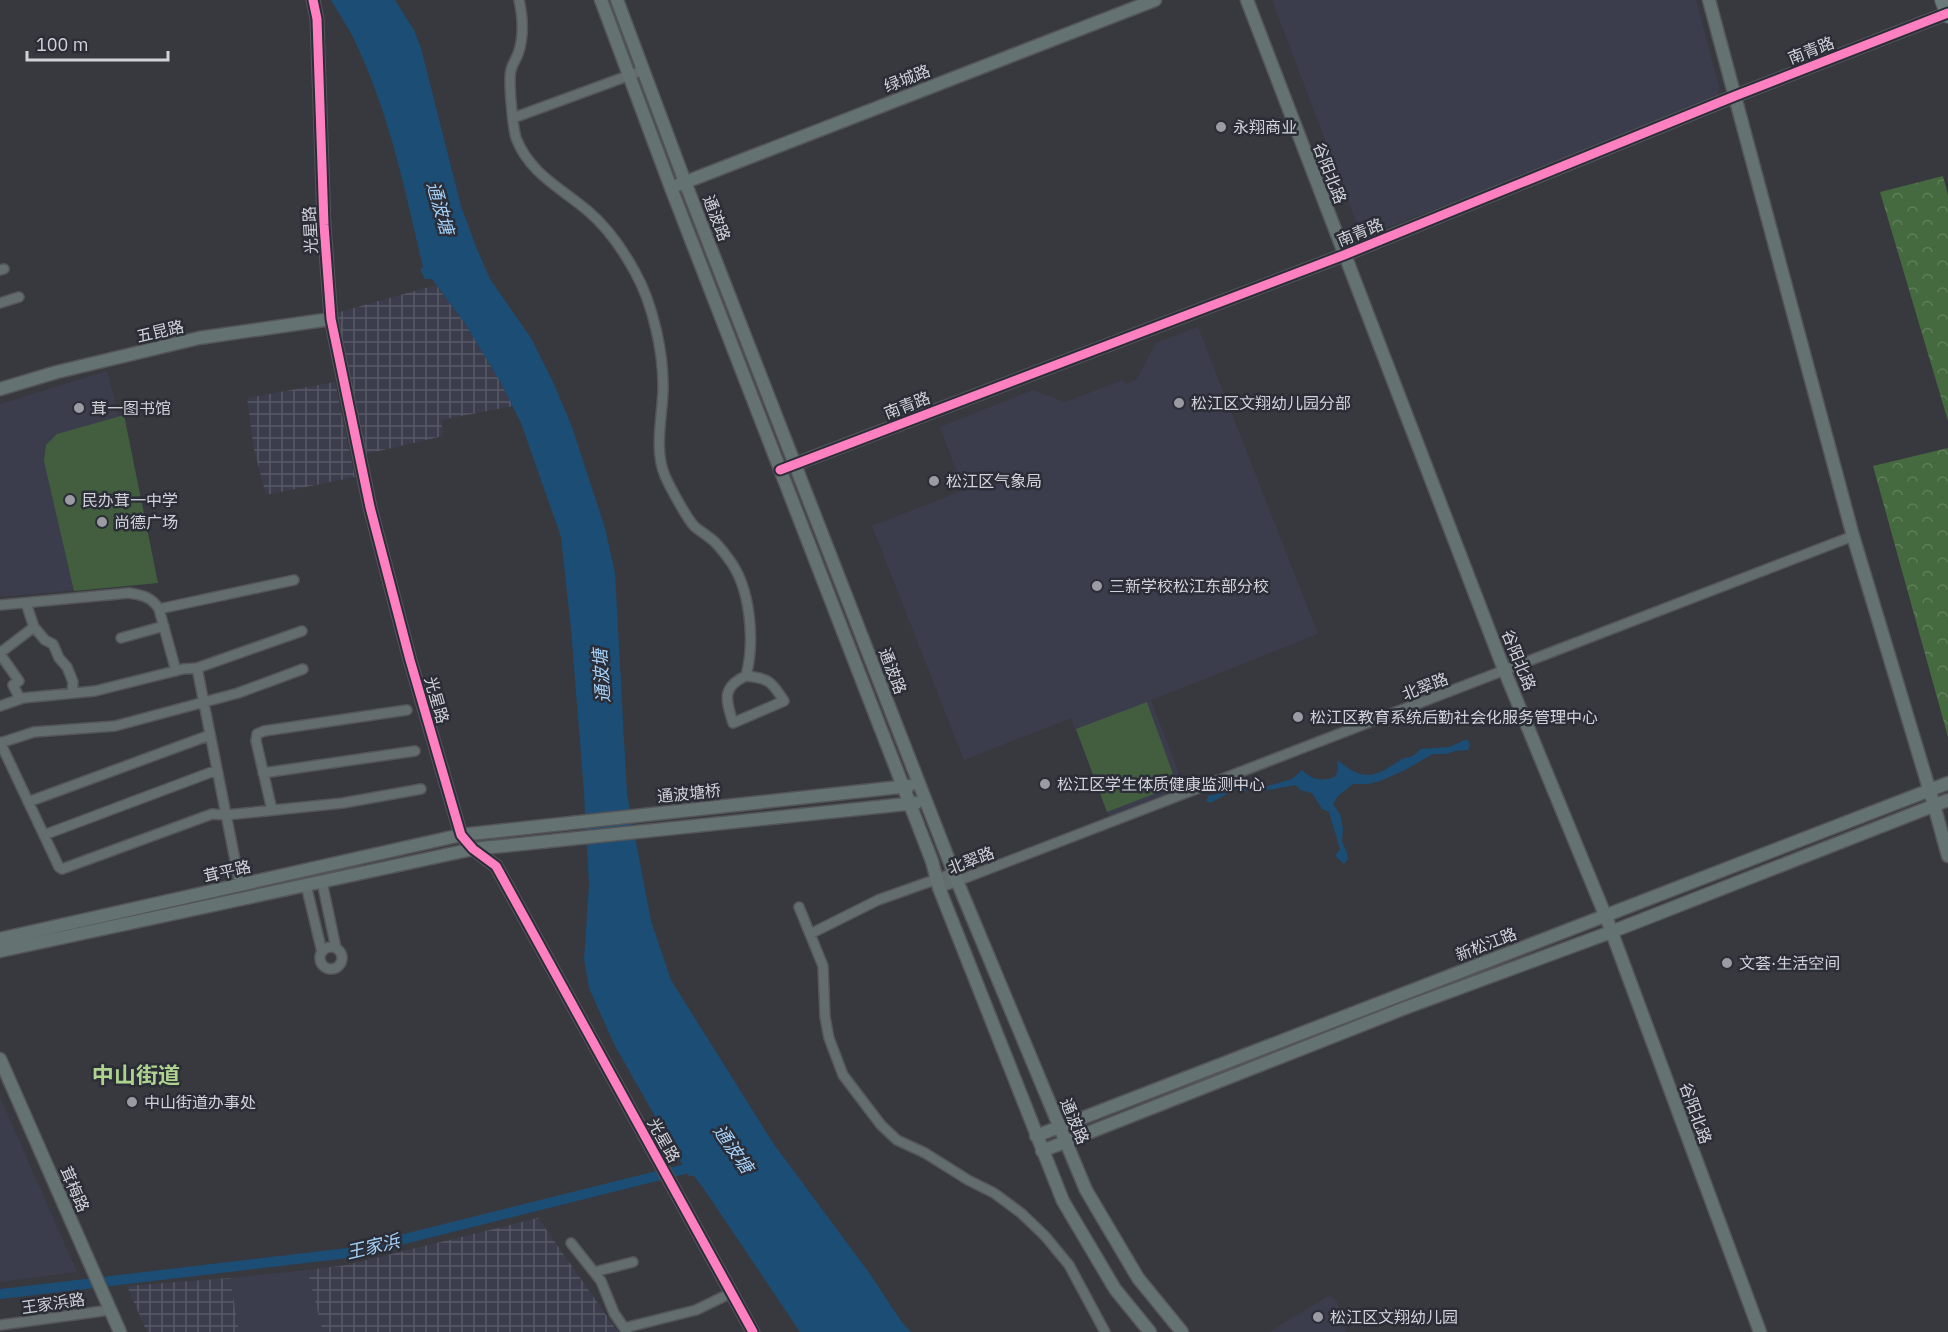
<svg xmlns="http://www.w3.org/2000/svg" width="1948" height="1332" viewBox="0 0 1948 1332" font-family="'IBM Plex Sans','Noto Sans SC',sans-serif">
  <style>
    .built { fill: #3b3d4d }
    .industrial { fill: url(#industrial-grid) }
    .forest { fill: url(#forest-crowns) }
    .pitch { fill: #425e3f }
    .water { fill: #1b4d75 }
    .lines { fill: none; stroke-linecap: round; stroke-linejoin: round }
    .canal { stroke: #1b4d75; stroke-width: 10 }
    .street-casing { stroke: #545559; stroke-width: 12 }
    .secondary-casing { stroke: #545559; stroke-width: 15 }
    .primary-casing { stroke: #545559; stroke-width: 16 }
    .street { stroke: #636d6e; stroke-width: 9 }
    .secondary { stroke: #657272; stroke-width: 12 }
    .primary { stroke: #6b7a7a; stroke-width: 14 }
    .cycleway-casing { stroke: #2b2d37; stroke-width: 13 }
    .cycleway { stroke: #ff80c0; stroke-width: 9 }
    .poi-dot { fill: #9b9ca3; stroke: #2b2d37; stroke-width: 2 }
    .labels { text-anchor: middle; stroke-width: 5; stroke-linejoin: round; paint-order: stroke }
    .street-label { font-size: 16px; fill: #d1d2d9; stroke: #2b2d37 }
    .poi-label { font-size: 16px; fill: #d1d2d9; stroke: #2b2d37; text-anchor: start }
    .water-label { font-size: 18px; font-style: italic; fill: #a4d0f7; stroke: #2b2d37 }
    .district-label { font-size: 22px; font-weight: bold; fill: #aed38e; stroke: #2b2d37 }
  </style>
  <defs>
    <pattern id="industrial-grid" width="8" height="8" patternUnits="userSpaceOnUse" patternTransform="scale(1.5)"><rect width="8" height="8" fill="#3b3d4d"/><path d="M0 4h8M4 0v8" fill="none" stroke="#565866"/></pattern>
    <pattern id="forest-crowns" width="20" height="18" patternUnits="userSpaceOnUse" patternTransform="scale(1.5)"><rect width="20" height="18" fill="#456a3f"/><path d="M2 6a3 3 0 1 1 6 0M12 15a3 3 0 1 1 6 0" fill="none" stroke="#5f7e5a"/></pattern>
  </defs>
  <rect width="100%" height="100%" fill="#38393e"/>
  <path class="built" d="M 1272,0 L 1696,0 L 1719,87 L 1718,97 L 1711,105 L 1362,237 Z
    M 1198,327 L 1318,634 L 1151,700 L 1184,787 L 1109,816 L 1071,718 L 964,760 L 872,526 L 964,490 L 940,427 L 1033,390 L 1065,402 L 1123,380 L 1125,385 L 1137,379 L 1156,343 Z
    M 107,371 L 119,416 L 124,415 L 158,583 L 0,597 L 0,404 Z
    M 0,1097 L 77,1272 L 0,1282 Z
    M 307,1270 L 323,1332 L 239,1332 L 230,1278 Z
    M 1330,1295 L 1337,1302 L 1346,1332 L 1269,1332 Z"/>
  <path class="industrial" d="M 436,285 L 466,325 L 501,383 L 513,406 L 441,420 L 443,436 L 362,455 L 336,313 Z
    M 335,382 L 355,477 L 266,495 L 254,449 L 247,398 Z
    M 538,1218 L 618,1332 L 323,1332 L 307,1270 L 347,1265 Z
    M 230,1278 L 239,1332 L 147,1332 L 127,1286 Z"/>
  <path class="forest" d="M 1943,176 L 1948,195 L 1948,421 L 1880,192 Z
    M 1948,448 L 1948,737 L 1873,466 Z"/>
  <path class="pitch" d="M 124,415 L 158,583 L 74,591 L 44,461 L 46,445 L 57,434 Z
    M 1147,702 L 1177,785 L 1107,812 L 1076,729 Z"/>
  <path class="water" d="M 331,0 L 395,0 L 414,30 L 421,48 L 461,206 L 477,249 L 490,279 L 531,338 L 554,384 L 572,427 L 605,528 L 615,573 L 627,794 L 651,921 L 671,980 L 773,1143 L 870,1274 L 901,1321 L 911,1332 L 800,1332 L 704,1189 L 694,1176 L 689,1176 L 615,1046 L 589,988 L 584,959 L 589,885 L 584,793 L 571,629 L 561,537 L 521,423 L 501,383 L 466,325 L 432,279 L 425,279 L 420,269 L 423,267 L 422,263 C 405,190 390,117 358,48 C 351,31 340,16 331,0 Z
    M 1465,740 L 1468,740 L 1470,745 L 1468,750 L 1455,751 L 1446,754 L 1433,754 L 1403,771 L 1380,781 L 1369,784 L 1353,784 L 1338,796 L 1333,804 L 1340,814 L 1343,829 L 1342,841 L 1347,853 L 1348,859 L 1344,864 L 1335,856 L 1340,849 L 1329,812 L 1322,809 L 1312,793 L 1300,790 L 1296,785 L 1263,791 L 1234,790 L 1212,802 L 1206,802 L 1208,796 L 1249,786 L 1264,787 L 1292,779 L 1302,770 C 1313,781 1322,781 1335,777 L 1338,770 L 1337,760 L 1351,770 L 1360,774 L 1371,775 L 1383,771 L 1402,759 L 1413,756 L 1421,749 L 1449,747 Z"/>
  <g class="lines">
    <path class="canal" d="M 0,1294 L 348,1253 L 697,1166"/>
    <defs>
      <path id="street" d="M 519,0 C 523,18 524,37 518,54 C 516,59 512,65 511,70 C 508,81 513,127 516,138 C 530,174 561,188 588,211 C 607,227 623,250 635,272 C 653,304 664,354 663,391 C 662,418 654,450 665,476 C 670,487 687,519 695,527 C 700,531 705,534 710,538 C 717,543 723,551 728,558 C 751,587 755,641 746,676 C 721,687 726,700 733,723 L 784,701 C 772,682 769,678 746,676
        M 513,118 L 644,70
        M 0,270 L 4,269
        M 0,303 L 19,297
        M 26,603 L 34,627 L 45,640 L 53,644 L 59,658 L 67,667 L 73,682 L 72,693
        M 0,605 L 129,593 C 142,595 152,597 159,609 L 176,671
        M 159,609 L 294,580
        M 121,638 L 164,626
        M 0,653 L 34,627
        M 0,654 L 19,681 L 13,685 L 20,699
        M 197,668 L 240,885
        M 0,706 L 23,698 L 95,691 L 183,669 L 197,668 L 302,631
        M 0,742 L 59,867 L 62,869 L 212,814 L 226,815 L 343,803 L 421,789
        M 0,743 L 34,732 L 115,726 L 238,693 L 303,669
        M 263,773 L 415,751
        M 28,802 L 210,735
        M 272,810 L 256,741 L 257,734 L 264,731 L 407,710
        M 44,835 L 217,770
        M 322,882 L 336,948
        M 306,885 L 322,952
        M 939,888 L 1853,536
        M 799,907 L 823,966 L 825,1017 L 829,1038 L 843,1075 L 881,1125 L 897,1140 L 925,1153 L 968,1180 L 994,1193 L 1021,1213 L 1045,1236 L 1069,1265 L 1105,1332
        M 810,934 L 878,900 L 954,873
        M320 958a11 11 0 1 1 22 0a11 11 0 1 1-22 0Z
        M 571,1243 L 601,1281 L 614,1313 L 627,1332
        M 594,1272 L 633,1262
        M 0,1325 L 110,1310
        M 624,1328 L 696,1310 L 731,1293"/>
      <path id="secondary" d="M 313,0 L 317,19 L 324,225 L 331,319 L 370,507 L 410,660 L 461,835 L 473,849 L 496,866 L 753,1332
        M 601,0 L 671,188 L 932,861 L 939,888 L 1063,1201 L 1115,1289 L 1150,1332
        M 617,0 L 685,182 L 957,881 L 1086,1190 L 1138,1278 L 1182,1332
        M 1247,0 L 1505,672 L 1608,922 L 1760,1332
        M 1709,0 L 1853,536 L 1934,805 L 1948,856
        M 678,185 L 1155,0
        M 0,389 L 57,372 L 199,338 L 331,319
        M 790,466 L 1344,255 L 1735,96 L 1948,13
        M 0,939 L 461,835 L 909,786
        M 0,951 L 473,849 L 916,803
        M 0,1059 L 120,1332
        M 1036,1136 L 1948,783
        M 1042,1151 L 1405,1008 L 1611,932 L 1948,800"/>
      <path id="primary" d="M 1942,0 L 1948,16"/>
    </defs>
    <use href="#street" class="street-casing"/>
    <use href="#secondary" class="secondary-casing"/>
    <use href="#primary" class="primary-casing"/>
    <use href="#street" class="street"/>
    <use href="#secondary" class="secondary"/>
    <use href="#primary" class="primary"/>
    <defs>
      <path id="cycleway" d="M 313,0 L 317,19 L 324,225 L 331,319 L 370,507 L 410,660 L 461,835 L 473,849 L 496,866 L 753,1332
        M 780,470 L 1344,255 L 1735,96 L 1948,13"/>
    </defs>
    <use href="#cycleway" class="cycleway-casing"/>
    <use href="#cycleway" class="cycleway"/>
  </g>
  <g class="poi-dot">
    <circle cx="1221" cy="127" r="6"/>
    <circle cx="1179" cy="403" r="6"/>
    <circle cx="79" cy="408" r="6"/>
    <circle cx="934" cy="481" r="6"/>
    <circle cx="70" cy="500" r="6"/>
    <circle cx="102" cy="522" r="6"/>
    <circle cx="1097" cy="586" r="6"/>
    <circle cx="1298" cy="717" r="6"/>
    <circle cx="1045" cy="784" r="6"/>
    <circle cx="1727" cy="963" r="6"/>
    <circle cx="132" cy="1102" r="6"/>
    <circle cx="1318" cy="1317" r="6"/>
  </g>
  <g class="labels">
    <g class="street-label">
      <text transform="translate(1811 50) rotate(-21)" y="6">南青路</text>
      <text transform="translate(907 78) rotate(-21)" y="6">绿城路</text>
      <text transform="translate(1330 173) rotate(69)" y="6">谷阳北路</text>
      <text transform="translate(717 218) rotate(69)" y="6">通波路</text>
      <text transform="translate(310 230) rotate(-93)" y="6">光星路</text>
      <text transform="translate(1360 232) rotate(-22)" y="6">南青路</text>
      <text transform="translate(160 331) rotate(-13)" y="6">五昆路</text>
      <text transform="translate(907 405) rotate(-21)" y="6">南青路</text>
      <text transform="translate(1519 660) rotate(68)" y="6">谷阳北路</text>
      <text transform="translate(893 671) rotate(69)" y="6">通波路</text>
      <text transform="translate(1425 686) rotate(-21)" y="6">北翠路</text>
      <text transform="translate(437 700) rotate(74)" y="6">光星路</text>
      <text transform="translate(689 793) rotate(-6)" y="6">通波塘桥</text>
      <text transform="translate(971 860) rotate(-21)" y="6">北翠路</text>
      <text transform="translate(227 871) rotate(-13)" y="6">茸平路</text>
      <text transform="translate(1486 944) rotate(-21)" y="6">新松江路</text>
      <text transform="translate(1696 1113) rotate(70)" y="6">谷阳北路</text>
      <text transform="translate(1075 1121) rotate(67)" y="6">通波路</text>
      <text transform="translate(664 1140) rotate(61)" y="6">光星路</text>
      <text transform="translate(75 1189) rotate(66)" y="6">茸梅路</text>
      <text transform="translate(53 1303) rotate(-8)" y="6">王家浜路</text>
    </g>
    <g class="poi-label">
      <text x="1233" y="133">永翔商业</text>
      <text x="1191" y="409">松江区文翔幼儿园分部</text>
      <text x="91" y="414">茸一图书馆</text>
      <text x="946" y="487">松江区气象局</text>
      <text x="82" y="506">民办茸一中学</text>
      <text x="114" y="528">尚德广场</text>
      <text x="1109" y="592">三新学校松江东部分校</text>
      <text x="1310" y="723">松江区教育系统后勤社会化服务管理中心</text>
      <text x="1057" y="790">松江区学生体质健康监测中心</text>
      <text x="1739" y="969">文荟·生活空间</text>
      <text x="144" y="1108">中山街道办事处</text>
      <text x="1330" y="1323">松江区文翔幼儿园</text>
    </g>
    <g class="water-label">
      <text transform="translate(440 208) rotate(74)" y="6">通波塘</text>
      <text transform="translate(602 676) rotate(-94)" y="6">通波塘</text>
      <text transform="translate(733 1149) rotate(55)" y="6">通波塘</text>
      <text transform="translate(373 1247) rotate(-13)" y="6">王家浜</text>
    </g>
    <g class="district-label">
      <text x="136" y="1083">中山街道</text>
    </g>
  </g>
  <path d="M27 51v9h141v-9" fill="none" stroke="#d1d2d9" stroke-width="3"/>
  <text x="36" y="51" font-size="18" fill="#d1d2d9" stroke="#2b2d37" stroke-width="4.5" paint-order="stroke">100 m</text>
</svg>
